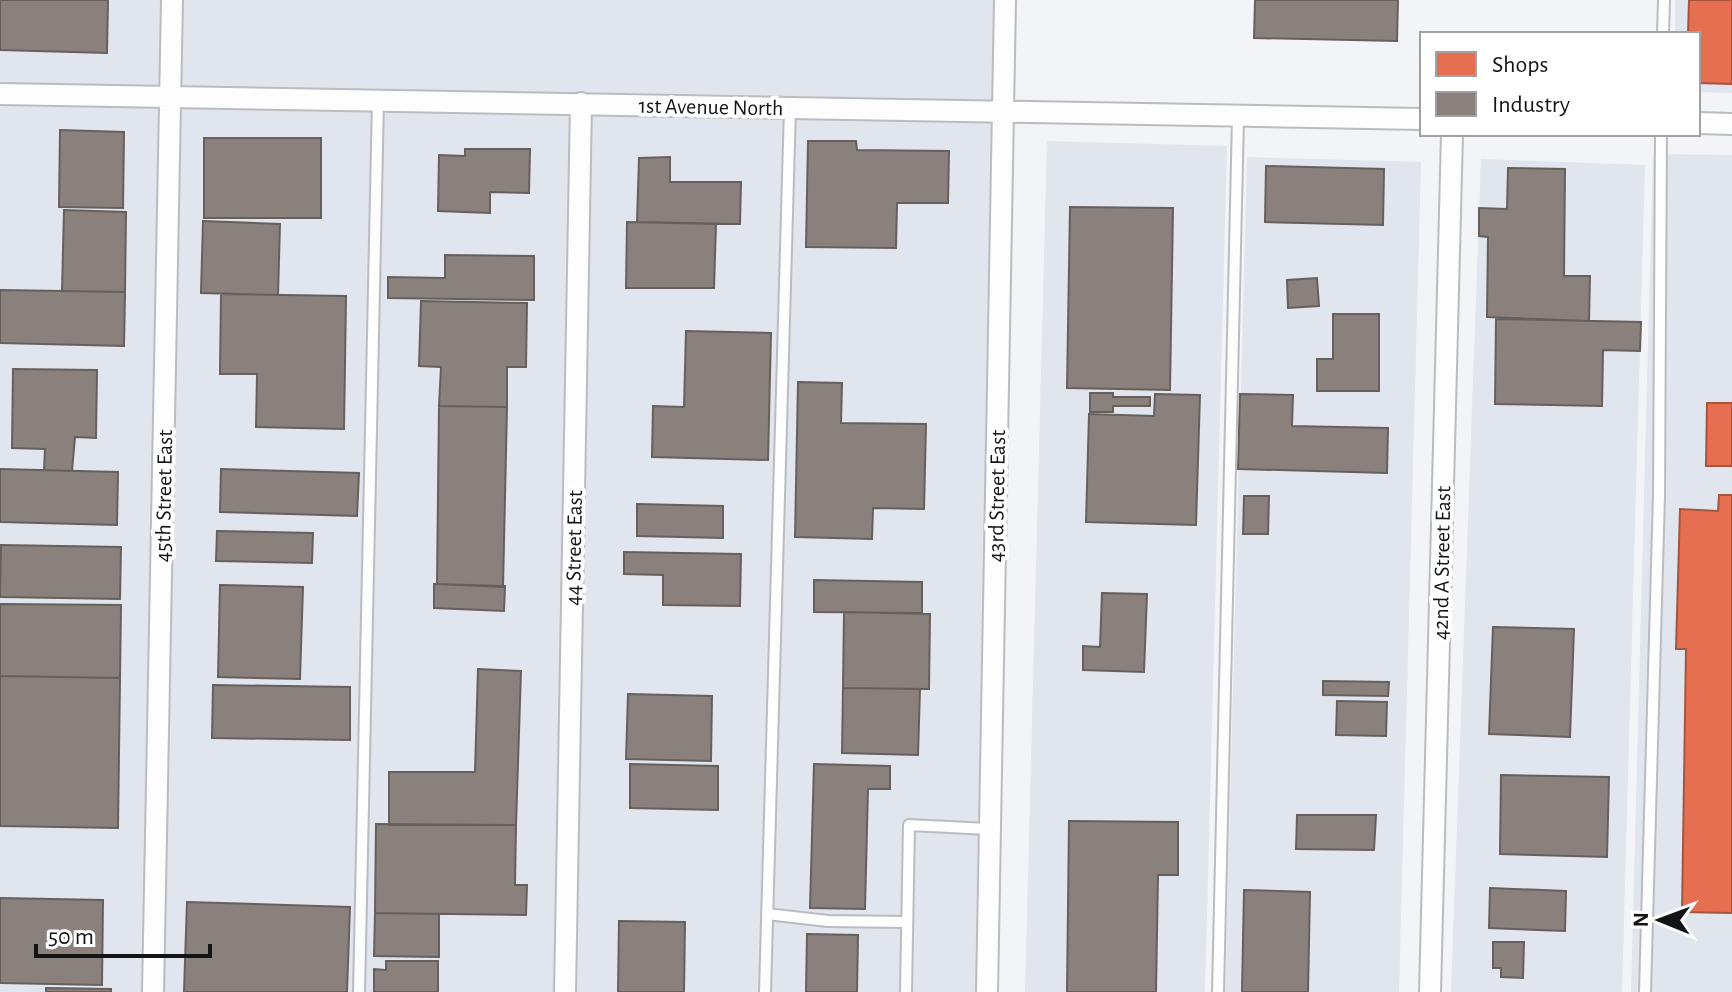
<svg xmlns="http://www.w3.org/2000/svg" width="1732" height="992" viewBox="0 0 1732 992" font-family="'Alegreya Sans',sans-serif">
  <style>
    .built { fill: #e1e5ed }
    .shops { fill: #e76f51; stroke: #a7543f; stroke-width: 2 }
    .industry { fill: #8a817c; stroke: #66605d; stroke-width: 2 }
    .lines { fill: none; stroke-linecap: round; stroke-linejoin: round }
    .lane-casing { stroke: #babcbe; stroke-width: 14 }
    .street-casing { stroke: #babcbe; stroke-width: 24 }
    .lane { stroke: #fdfdfe; stroke-width: 10 }
    .street { stroke: #fdfdfe; stroke-width: 20 }
    .labels { text-anchor: middle; stroke-width: 8; stroke-linejoin: round; paint-order: stroke }
    .street-label { font-size: 22px; fill: #131416; stroke: #fff }
  </style>
  <rect width="100%" height="100%" fill="#f2f4f7"/>
  <path class="built" d="M 0,0 L 1005,0 L 987,992 L 0,992 Z
    M 1675,0 L 1732,0 L 1732,93 L 1698,92 L 1698,34 L 1675,34 Z
    M 1047,141 L 1227,146 L 1205,992 L 1025,992 Z
    M 1653,154 L 1732,155 L 1732,992 L 1631,992 Z
    M 1247,157 L 1421,162 L 1399,992 L 1225,992 Z
    M 1481,159 L 1645,165 L 1622,992 L 1451,992 Z"/>
  <path class="shops" d="M 1689,0 L 1732,0 L 1732,84 L 1698,83 L 1698,34 L 1688,34 Z
    M 1707,403 L 1732,403 L 1732,466 L 1706,466 Z
    M 1719,495 L 1732,495 L 1732,913 L 1682,912 L 1686,649 L 1676,649 L 1680,509 L 1718,511 Z"/>
  <path class="industry" d="M 0,0 L 108,0 L 107,53 L 0,50 Z
    M 1255,0 L 1398,0 L 1397,41 L 1254,38 Z
    M 60,130 L 124,132 L 123,208 L 59,207 Z
    M 204,138 L 321,138 L 321,218 L 204,218 Z
    M 808,141 L 856,141 L 857,150 L 949,151 L 948,203 L 897,203 L 896,248 L 806,247 Z
    M 465,149 L 530,149 L 529,193 L 490,192 L 490,213 L 438,211 L 439,155 L 465,156 Z
    M 670,157 L 670,182 L 741,182 L 740,224 L 637,222 L 639,158 Z
    M 1266,166 L 1384,169 L 1383,225 L 1265,222 Z
    M 1508,168 L 1565,169 L 1564,276 L 1590,276 L 1589,321 L 1487,317 L 1488,237 L 1479,236 L 1479,208 L 1507,209 Z
    M 1070,207 L 1173,208 L 1170,390 L 1067,388 Z
    M 64,210 L 126,212 L 125,292 L 62,291 Z
    M 203,221 L 280,224 L 278,295 L 201,293 Z
    M 627,222 L 716,224 L 714,288 L 626,288 Z
    M 445,255 L 534,256 L 534,300 L 388,298 L 388,277 L 445,278 Z
    M 1317,278 L 1319,306 L 1288,308 L 1287,280 Z
    M 0,290 L 125,292 L 124,346 L 0,343 Z
    M 221,294 L 346,296 L 344,429 L 256,427 L 257,374 L 220,374 Z
    M 421,301 L 527,303 L 526,367 L 507,367 L 507,407 L 439,406 L 441,367 L 419,366 Z
    M 1333,314 L 1379,314 L 1379,391 L 1317,391 L 1317,359 L 1333,359 Z
    M 1496,319 L 1641,322 L 1640,351 L 1603,350 L 1602,406 L 1495,404 Z
    M 686,331 L 771,333 L 768,460 L 652,457 L 653,406 L 684,407 Z
    M 13,369 L 97,370 L 96,438 L 75,437 L 72,471 L 44,470 L 45,449 L 12,448 Z
    M 798,382 L 842,383 L 841,423 L 926,424 L 924,509 L 873,508 L 872,539 L 795,537 Z
    M 1090,393 L 1113,393 L 1113,397 L 1150,397 L 1150,406 L 1113,406 L 1113,412 L 1090,412 Z
    M 1155,394 L 1200,395 L 1196,525 L 1086,522 L 1089,414 L 1154,416 Z
    M 1240,394 L 1293,395 L 1292,426 L 1388,428 L 1387,473 L 1238,469 Z
    M 439,406 L 507,407 L 503,587 L 437,584 Z
    M 0,469 L 118,472 L 117,525 L 0,522 Z
    M 221,469 L 359,473 L 357,516 L 220,512 Z
    M 1244,496 L 1269,496 L 1268,534 L 1243,534 Z
    M 637,504 L 723,506 L 723,538 L 637,536 Z
    M 217,531 L 313,533 L 312,563 L 216,561 Z
    M 1,545 L 121,547 L 120,599 L 0,597 Z
    M 624,552 L 741,554 L 740,606 L 663,605 L 663,575 L 624,574 Z
    M 814,580 L 922,582 L 922,613 L 814,612 Z
    M 434,584 L 505,586 L 504,611 L 434,608 Z
    M 220,585 L 303,587 L 300,679 L 218,677 Z
    M 1102,593 L 1147,594 L 1144,672 L 1083,670 L 1083,646 L 1100,647 Z
    M 0,604 L 121,605 L 120,678 L 0,676 Z
    M 844,612 L 930,614 L 929,689 L 843,688 Z
    M 1493,627 L 1574,629 L 1570,737 L 1489,734 Z
    M 478,669 L 521,671 L 516,825 L 389,825 L 389,772 L 475,772 Z
    M 0,676 L 120,678 L 118,828 L 0,826 Z
    M 1323,681 L 1389,682 L 1388,696 L 1323,695 Z
    M 213,685 L 350,687 L 350,740 L 212,738 Z
    M 843,688 L 920,689 L 918,755 L 842,753 Z
    M 628,694 L 712,696 L 711,761 L 626,759 Z
    M 1337,701 L 1387,702 L 1386,736 L 1336,735 Z
    M 630,764 L 718,766 L 718,810 L 630,808 Z
    M 814,764 L 890,766 L 890,789 L 868,789 L 865,909 L 810,908 Z
    M 1501,775 L 1609,777 L 1607,857 L 1500,854 Z
    M 1297,815 L 1376,815 L 1374,850 L 1296,849 Z
    M 1069,821 L 1178,822 L 1178,875 L 1158,875 L 1156,992 L 1067,992 Z
    M 376,824 L 516,825 L 515,885 L 527,885 L 526,915 L 375,913 Z
    M 1490,888 L 1566,891 L 1565,931 L 1489,928 Z
    M 1244,890 L 1310,892 L 1308,992 L 1242,992 Z
    M 0,898 L 103,900 L 102,985 L 0,983 Z
    M 187,902 L 350,907 L 347,992 L 184,992 Z
    M 375,913 L 439,914 L 439,957 L 374,956 Z
    M 619,921 L 685,922 L 684,992 L 618,992 Z
    M 807,934 L 858,935 L 857,992 L 806,992 Z
    M 1493,942 L 1524,942 L 1523,978 L 1501,977 L 1501,968 L 1493,968 Z
    M 386,961 L 438,961 L 438,992 L 374,992 L 374,969 L 386,970 Z
    M 46,988 L 111,989 L 111,992 L 46,992 Z"/>
  <g class="lines">
    <defs>
      <path id="lane" d="M 1663,34 L 1664,0
        M 767,914 L 828,921 L 907,922
        M 359,992 L 378,100
        M 765,992 L 790,107
        M 906,992 L 909,825 L 989,829
        M 1218,992 L 1238,117
        M 1645,992 L 1659,495 L 1661,134"/>
      <path id="street" d="M 0,94 L 1422,119
        M 1698,123 L 1732,124
        M 153,992 L 172,0
        M 565,992 L 581,103
        M 987,992 L 1005,0
        M 1430,992 L 1452,134"/>
    </defs>
    <use href="#lane" class="lane-casing"/>
    <use href="#street" class="street-casing"/>
    <use href="#lane" class="lane"/>
    <use href="#street" class="street"/>
  </g>
  <g class="labels">
    <g class="street-label">
      <text transform="translate(711 106) rotate(1)" y="8">1st Avenue North</text>
      <text transform="translate(163 496) rotate(-89)" y="8">45th Street East</text>
      <text transform="translate(996 496) rotate(-89)" y="8">43rd Street East</text>
      <text transform="translate(573 548) rotate(-89)" y="8">44 Street East</text>
      <text transform="translate(1441 563) rotate(-89)" y="8">42nd A Street East</text>
    </g>
  </g>
  <rect x="1420" y="32" width="280" height="104" fill="#ffffff" stroke="#a1a1a2" stroke-width="2"/>
  <rect x="1436" y="52" width="40" height="24" fill="#e76f51" stroke="#a1a1a2" stroke-width="2"/>
  <text x="1492" y="72" font-size="24" fill="#131416">Shops</text>
  <rect x="1436" y="92" width="40" height="24" fill="#8a817c" stroke="#a1a1a2" stroke-width="2"/>
  <text x="1492" y="112" font-size="24" fill="#131416">Industry</text>
  <g transform="translate(1660 920) rotate(271)" stroke="#ffffff" stroke-width="6" paint-order="stroke">
  <path d="M0-6L14 30L0 20L-14 30Z" fill="#131416"/>
  <text y="-12" font-size="22" font-weight="bold" text-anchor="middle" fill="#131416">N</text>
  </g>
  <path d="M36 944v12h174v-12" fill="none" stroke="#131416" stroke-width="4"/>
  <text x="48" y="944" font-size="24" fill="#131416" stroke="#ffffff" stroke-width="6" paint-order="stroke">50 m</text>
</svg>
